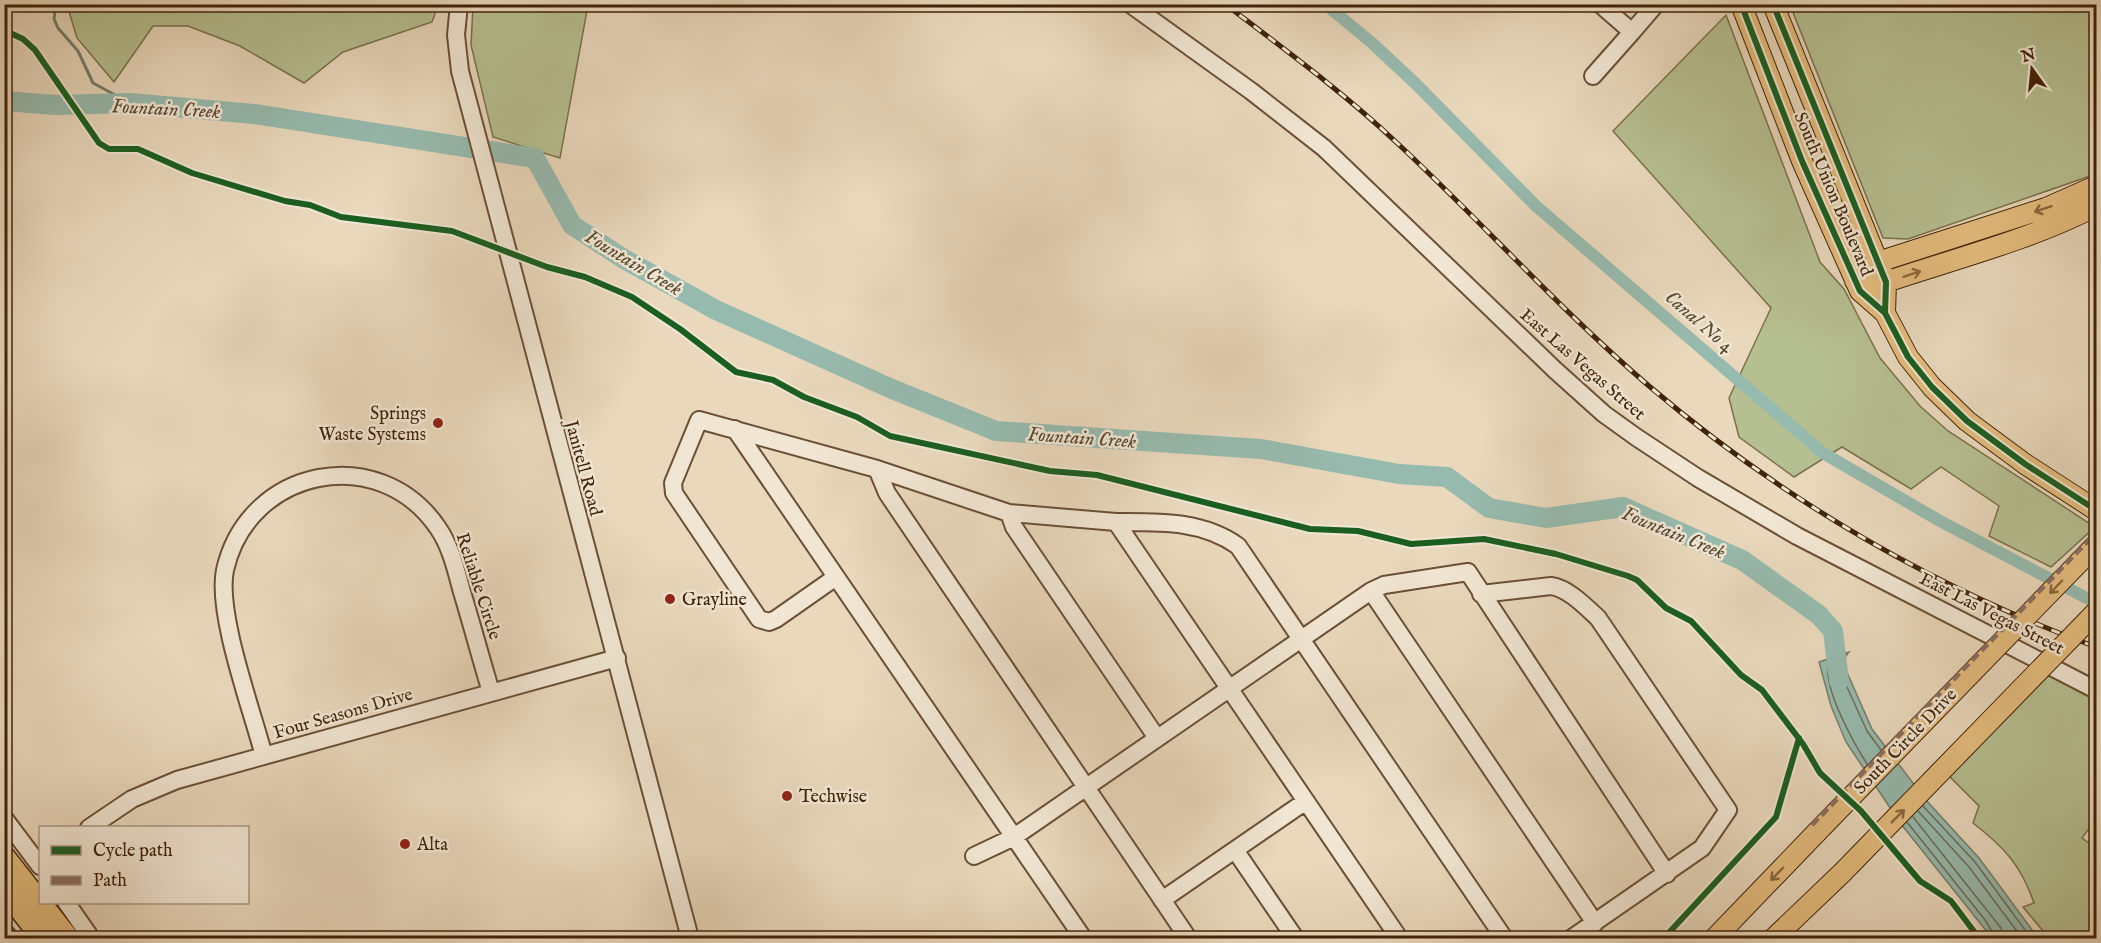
<svg xmlns="http://www.w3.org/2000/svg" width="2101" height="943" viewBox="0 0 2101 943" font-family="'IM FELL English',serif">
  <style>
    .green { fill: #b6bf91; stroke: #7c714c; stroke-width: 1.5 }
    .water { fill: #97baae; stroke: #757e6c; stroke-width: 1.5 }
    .lines { fill: none; stroke-linecap: round; stroke-linejoin: round }
    .shore { stroke: #6c6e5b; stroke-width: 1.5 }
    .stream { stroke: #757e6c; stroke-width: 3 }
    .canal { stroke: #97baae; stroke-width: 12 }
    .river { stroke: #97baae; stroke-width: 20 }
    .minor-casing { stroke: #6b5035; stroke-width: 20 }
    .major-casing { stroke: #412308; stroke-width: 22 }
    .highway-casing { stroke: #412308; stroke-width: 27 }
    .minor { stroke: #f1e6d3; stroke-width: 16 }
    .major { stroke: #e4bc7e; stroke-width: 20 }
    .highway { stroke: #e4bc7e; stroke-width: 24 }
    .rail-casing { stroke: #412308; stroke-width: 5 }
    .rail { stroke: #f1e6d3; stroke-width: 3; stroke-dasharray: 9; stroke-linecap: butt }
    .major-bridge-casing { stroke: #412308; stroke-width: 22; stroke-linecap: butt }
    .major-bridge { stroke: #e4bc7e; stroke-width: 20 }
    .quiet { stroke: #8d6e63; stroke-width: 4.5; stroke-dasharray: 9 4.5; stroke-linecap: butt }
    .cycleway-casing { stroke: #f1e6d3; stroke-width: 10 }
    .cycleway { stroke: #1b5e20; stroke-width: 6 }
    .oneway { stroke: #8a683d }
    .poi-dot { fill: #8f2418; stroke: #f1e6d3; stroke-width: 2 }
    .labels { text-anchor: middle; stroke-width: 5; stroke-linejoin: round; paint-order: stroke }
    .street-label { font-size: 18px; fill: #412308; stroke: #f1e6d3 }
    .poi-label { font-size: 18px; fill: #412308; stroke: #f1e6d3; text-anchor: start }
    .water-label { font-size: 20px; font-style: italic; fill: #564932; stroke: #f1e6d3 }
  </style>
  <rect width="100%" height="100%" fill="#e9d8bc"/>
  <filter id="stains"><feTurbulence type="fractalNoise" baseFrequency=".00333" numOctaves="4"/><feColorMatrix values="0 0 0 0 .2 0 0 0 0 .09 0 0 0 0 .02 0 0 0 .5 -.17"/></filter>
  <radialGradient id="worn" r=".72"><stop offset=".6" stop-color="#630" stop-opacity="0"/><stop offset="1" stop-color="#630" stop-opacity=".3"/></radialGradient>
  <path class="green" d="M 67,5 L 67,4 L 438,5 L 432,22 L 343,52 L 304,83 L 240,46 L 188,26 L 153,26 L 114,82 L 77,38 Z
    M 473,5 L 588,5 L 560,158 L 493,137 L 471,45 Z
    M 1790,5 L 2096,5 L 2096,174 L 1908,239 L 1883,238 Z
    M 1726,15 L 1820,262 L 1844,289 L 1880,358 L 1920,406 L 1948,431 L 2095,527 L 2051,567 L 1989,536 L 1999,506 L 1941,467 L 1911,489 L 1842,447 L 1794,477 L 1739,437 L 1729,398 L 1771,308 L 1613,131 Z
    M 2040,660 L 2096,690 L 2096,819 L 2082,838 L 2090,844 L 2093,870 L 2096,872 L 2096,938 L 2049,938 L 2023,907 L 2034,903 C 2021,865 2004,847 1973,823 L 1979,806 L 1944,771 Z"/>
  <path class="water" d="M 1849,652 L 1842,661 L 1872,729 L 1925,799 L 1979,858 L 2038,938 L 1992,938 L 1901,824 L 1846,742 L 1831,706 L 1819,662 Z"/>
  <g class="lines">
    <path class="shore" d="M 1867,764 C 1855,745 1822,687 1829,665 L 1837,665 L 1867,731 L 1881,750
      M 1923,806 L 1975,862 L 2031,938
      M 1918,811 L 1969,867 L 2022,938
      M 1913,817 L 2001,928 L 2004,938
      M 1907,822 L 1985,920 L 1996,938"/>
    <path class="stream" d="M 56,4 L 54,19 L 58,28 L 78,51 L 93,83 L 130,103"/>
    <path class="canal" d="M 1325,4 L 1372,43 L 1416,84 L 1536,206 L 1823,453 L 1940,521 L 2096,603"/>
    <path class="river" d="M 4,101 L 55,105 L 130,103 L 254,114 L 535,158 L 572,225 L 624,259 L 716,310 L 892,389 L 996,431 L 1261,449 L 1399,474 L 1447,477 L 1489,508 L 1546,518 L 1623,507 L 1742,560 L 1819,615 L 1833,631 L 1839,681"/>
    <defs>
      <path id="minor" d="M 459,4 L 456,35 L 460,71 L 690,938
        M 1130,4 L 1251,91 L 1324,148 L 1555,370 L 1604,414 L 1636,437 L 1698,478 L 1797,536 L 2096,690
        M 1600,4 L 1632,32 L 1656,4
        M 1593,76 L 1632,32
        M 735,429 L 1083,938
        M 877,469 L 887,493 L 1188,938
        M 1009,513 L 1014,527 L 1157,738
        M 1116,522 C 1158,522 1202,520 1238,546 L 1504,938
        M 836,577 L 776,619 L 769,622 L 759,619 L 674,493 L 673,483 L 699,420 L 877,469 L 1009,513 L 1116,522 L 1399,938
        M 1371,591 L 1595,923
        M 1481,594 L 1551,586 C 1568,588 1586,607 1598,618 L 1728,810 L 1702,848 L 1572,938
        M 264,756 C 252,710 216,613 225,570 C 248,468 379,441 438,528 C 451,547 456,570 462,592 C 472,625 481,659 491,692
        M 4,818 L 40,866
        M 89,828 L 132,799 L 177,780 L 617,658
        M 1235,850 L 1295,938
        M 974,856 L 1014,837 L 1371,591 L 1384,585 L 1468,572 L 1667,874
        M 1162,900 L 1306,801
        M 66,902 L 91,938"/>
      <path id="major" d="M 1741,4 L 1802,161 L 1860,291 L 1885,313 L 1908,357 L 1932,387 L 1967,421 L 2025,464 L 2096,510
        M 1773,4 L 1886,282 L 1885,313
        M 1855,281 L 1878,262 L 2046,208 L 2096,186
        M 1875,282 L 1886,282 C 1957,258 2030,240 2096,206
        M 1715,938 L 1817,832
        M 1774,938 L 1842,873"/>
      <path id="highway" d="M 4,859 L 66,938
        M 4,886 L 44,938
        M 4,937 L 5,938"/>
    </defs>
    <use href="#minor" class="minor-casing"/>
    <use href="#major" class="major-casing"/>
    <use href="#highway" class="highway-casing"/>
    <use href="#minor" class="minor"/>
    <use href="#major" class="major"/>
    <use href="#highway" class="highway"/>
    <defs>
      <path id="rail" d="M 1225,4 C 1284,49 1343,92 1396,142 C 1482,222 1560,310 1649,386 C 1782,499 1932,587 2096,647"/>
    </defs>
    <use href="#rail" class="rail-casing"/>
    <use href="#rail" class="rail"/>
    <defs>
      <path id="major-bridge" d="M 1817,832 L 2096,545
        M 1842,873 L 2096,612"/>
    </defs>
    <use href="#major-bridge" class="major-bridge-casing"/>
    <use href="#major-bridge" class="major-bridge"/>
    <path class="quiet" d="M 1812,825 L 2096,533"/>
    <defs>
      <path id="cycleway" d="M 1741,4 L 1802,161 L 1860,291 L 1885,313 L 1908,357 L 1932,387 L 1967,421 L 2025,464 L 2096,510
        M 1773,4 L 1886,282 L 1885,313
        M 4,30 L 23,39 L 35,50 L 99,143 L 109,149 L 138,149 L 192,173 L 285,201 L 310,205 L 341,217 L 452,231 L 547,267 L 585,277 L 632,297 L 680,329 L 736,372 L 773,380 L 804,397 L 857,417 L 890,436 L 1050,471 L 1097,475 L 1310,529 L 1358,531 L 1411,544 L 1484,539 L 1556,554 L 1628,576 L 1637,580 L 1666,608 L 1691,621 L 1741,675 L 1762,690 L 1803,744 L 1820,773 L 1861,811 L 1920,881 L 1951,901 L 1979,938
        M 1664,938 L 1776,817 L 1799,738"/>
    </defs>
    <use href="#cycleway" class="cycleway-casing"/>
    <use href="#cycleway" class="cycleway"/>
  </g>
  <defs><path id="oneway-shaft" d="M-6 0H5M1.5-3L5.5 0L1.5 3" fill="none" stroke-width="1.6" stroke-linecap="round" stroke-linejoin="round" transform="scale(1.5)"/></defs>
  <g class="oneway">
    <use href="#oneway-shaft" transform="translate(2043 209) rotate(161)"/>
    <use href="#oneway-shaft" transform="translate(1912 274) rotate(-18)"/>
    <use href="#oneway-shaft" transform="translate(2056 587) rotate(134)"/>
    <use href="#oneway-shaft" transform="translate(1898 816) rotate(-45)"/>
    <use href="#oneway-shaft" transform="translate(1777 874) rotate(134)"/>
  </g>
  <g class="poi-dot">
    <circle cx="438" cy="423" r="6"/>
    <circle cx="670" cy="599" r="6"/>
    <circle cx="787" cy="796" r="6"/>
    <circle cx="405" cy="844" r="6"/>
  </g>
  <g class="labels">
    <g class="street-label">
      <text transform="translate(1834 194) rotate(67)" y="6">South Union Boulevard</text>
      <text transform="translate(1583 364) rotate(41)" y="6">East Las Vegas Street</text>
      <text transform="translate(584 468) rotate(75)" y="6">Janitell Road</text>
      <text transform="translate(479 586) rotate(72)" y="6">Reliable Circle</text>
      <text transform="translate(1992 613) rotate(27)" y="6">East Las Vegas Street</text>
      <text transform="translate(343 713) rotate(-16)" y="6">Four Seasons Drive</text>
      <text transform="translate(1905 741) rotate(-46)" y="6">South Circle Drive</text>
    </g>
    <g class="poi-label">
      <text x="426" y="419" text-anchor="end">Springs<tspan x="426" dy="21">Waste Systems</tspan></text>
      <text x="682" y="605">Grayline</text>
      <text x="799" y="802">Techwise</text>
      <text x="417" y="850">Alta</text>
    </g>
    <g class="water-label">
      <text transform="translate(166 108) rotate(3)" y="7">Fountain Creek</text>
      <text transform="translate(634 262) rotate(31)" y="7">Fountain Creek</text>
      <text transform="translate(1700 321) rotate(41)" y="7">Canal No 4</text>
      <text transform="translate(1082 437) rotate(4)" y="7">Fountain Creek</text>
      <text transform="translate(1674 532) rotate(22)" y="7">Fountain Creek</text>
    </g>
  </g>
  <rect width="2101" height="943" fill="none" stroke="#e9d8bc" stroke-width="24"/>
  <rect x="6" y="6" width="2089" height="931" fill="none" stroke="#412308" stroke-width="3"/>
  <rect x="12" y="12" width="2077" height="919" fill="none" stroke="#412308" stroke-width="1.5"/>
  <rect x="39" y="826" width="210" height="78" fill="#f1e6d3" stroke="#ab9882" stroke-width="1.5"/>
  <rect x="51" y="846" width="30" height="9" fill="#1b5e20" stroke="#ab9882" stroke-width="1.5"/>
  <text x="93" y="856" font-size="18" fill="#412308">Cycle path</text>
  <rect x="51" y="876" width="30" height="9" fill="#8d6e63" stroke="#ab9882" stroke-width="1.5"/>
  <text x="93" y="886" font-size="18" fill="#412308">Path</text>
  <g transform="translate(2032 69) rotate(345)" stroke="#f1e6d3" stroke-width="4.5" paint-order="stroke">
  <path d="M0-4.5L10 22L0 15L-10 22Z" fill="#412308"/>
  <text y="-9" font-size="16" font-weight="bold" text-anchor="middle" fill="#412308">N</text>
  </g>
  <rect width="100%" height="100%" filter="url(#stains)"/>
  <rect width="100%" height="100%" fill="url(#worn)"/>
</svg>
